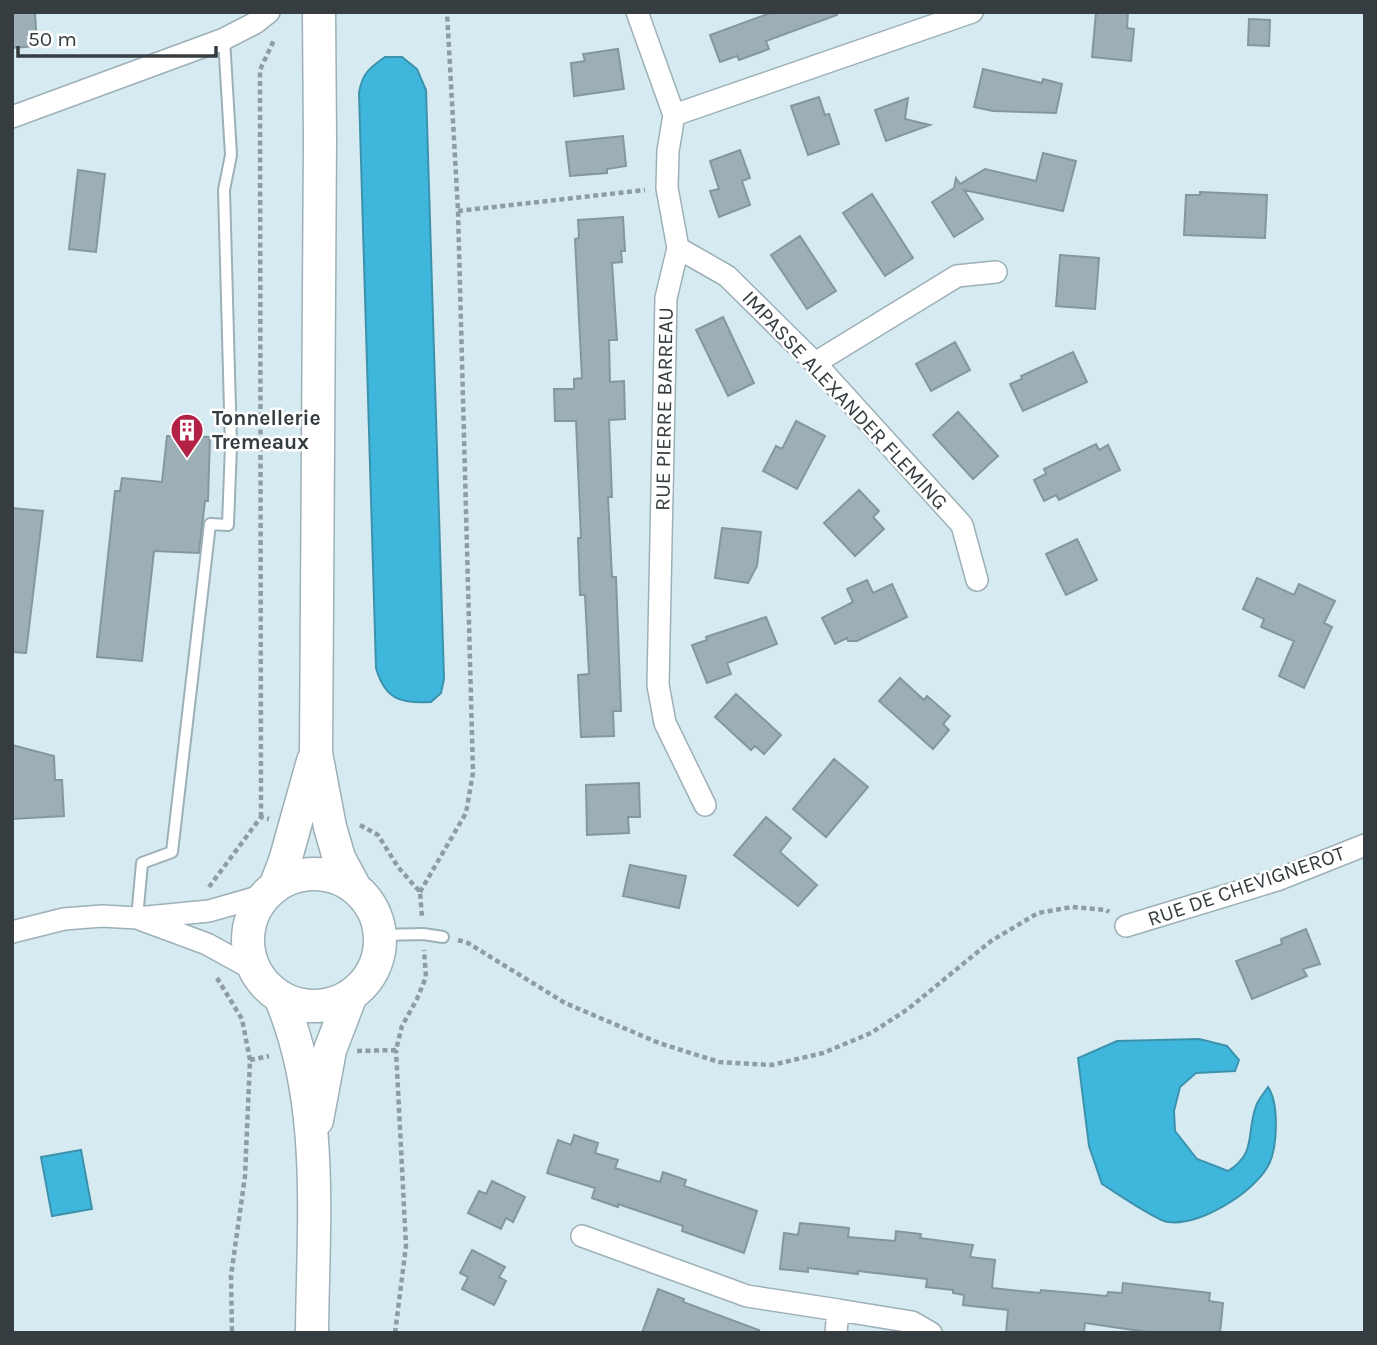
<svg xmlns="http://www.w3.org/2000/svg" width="1377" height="1345" viewBox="0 0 1377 1345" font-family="Karla,sans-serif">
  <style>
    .water { fill: #3fb7dc; stroke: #3c92ad; stroke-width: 2 }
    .building { fill: #9cafb6; stroke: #84979e; stroke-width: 2 }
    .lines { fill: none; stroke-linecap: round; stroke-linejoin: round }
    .service-casing { stroke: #9db0b8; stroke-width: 14 }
    .minor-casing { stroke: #9db0b8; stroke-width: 24 }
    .primary-casing { stroke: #9db0b8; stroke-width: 35 }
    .path { stroke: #8f9da3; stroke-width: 4.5; stroke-dasharray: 5 3.5; stroke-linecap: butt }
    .service { stroke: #fff; stroke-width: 10 }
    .minor { stroke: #fff; stroke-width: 21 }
    .primary { stroke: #fff; stroke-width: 32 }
    .labels { text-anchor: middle; stroke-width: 5; stroke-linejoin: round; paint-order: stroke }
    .street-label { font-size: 21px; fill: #353d40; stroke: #fff }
    .poi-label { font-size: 21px; font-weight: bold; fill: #353d40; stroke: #fff; text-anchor: start }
  </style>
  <rect width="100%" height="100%" fill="#d6eaf1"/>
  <path class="water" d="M 385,57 L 402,57 L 417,69 L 426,90 L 444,679 L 441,693 L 431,702 C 400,704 385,699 376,668 L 359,93 C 362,74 369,68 385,57 Z
    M 1199,1039 L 1227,1046 L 1239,1060 L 1235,1071 L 1196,1073 L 1180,1087 L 1174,1111 L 1175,1131 L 1197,1159 L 1228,1171 C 1257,1153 1246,1134 1256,1106 C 1258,1100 1264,1093 1268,1087 C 1279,1103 1278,1148 1268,1166 C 1253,1193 1200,1226 1168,1222 C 1157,1221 1115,1192 1102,1184 L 1089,1146 L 1078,1058 L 1117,1041 Z
    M 81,1150 L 92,1209 L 52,1216 L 41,1157 Z"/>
  <path class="building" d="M 12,12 L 35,12 L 37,46 L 12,48 Z
    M 773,12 L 836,12 L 837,15 L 766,41 L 769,49 L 739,60 L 737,56 L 720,62 L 710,35 Z
    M 1096,12 L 1128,12 L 1127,28 L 1134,29 L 1131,61 L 1092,57 Z
    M 1249,19 L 1270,20 L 1269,46 L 1248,45 Z
    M 618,49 L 624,89 L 574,96 L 571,63 L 585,61 L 583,54 Z
    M 983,69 L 1042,83 L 1043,79 L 1062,84 L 1056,113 L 993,111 L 974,107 Z
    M 819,97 L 825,115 L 829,114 L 839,144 L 808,155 L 791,106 Z
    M 908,98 L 905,119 L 930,125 L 886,141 L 875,110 Z
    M 623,136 L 626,166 L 607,169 L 607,173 L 570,176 L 566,142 Z
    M 740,150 L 750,178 L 742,181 L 750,205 L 719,217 L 710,191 L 719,189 L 710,161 Z
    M 1043,153 L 1076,161 L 1063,211 L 964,190 L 983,219 L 954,237 L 932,202 L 954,188 L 956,178 L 960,184 L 985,169 L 1036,181 Z
    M 78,170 L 105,174 L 96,252 L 69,249 Z
    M 1200,192 L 1267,195 L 1265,238 L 1184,235 L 1186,195 L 1200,195 Z
    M 872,194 L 913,258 L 885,276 L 843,213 Z
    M 623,217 L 625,251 L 621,251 L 622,262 L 612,263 L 617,340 L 609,340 L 610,382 L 624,381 L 625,419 L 609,420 L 612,497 L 608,497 L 612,577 L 616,577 L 621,711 L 613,711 L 614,736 L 581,737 L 578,675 L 589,674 L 585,595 L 580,595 L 578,538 L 581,538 L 576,421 L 555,421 L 554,389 L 574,389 L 574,379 L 582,378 L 575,239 L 579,238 L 578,220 Z
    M 800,236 L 836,291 L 807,309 L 771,255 Z
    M 1060,255 L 1099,258 L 1095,309 L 1056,306 Z
    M 723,317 L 754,383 L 728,396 L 696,330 Z
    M 955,342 L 970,370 L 931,391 L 916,364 Z
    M 1073,352 L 1087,382 L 1023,411 L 1010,384 L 1022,379 L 1021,376 Z
    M 958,412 L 998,456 L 973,479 L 933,435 Z
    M 796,421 L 825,436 L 797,489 L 763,471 L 776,446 L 782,449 Z
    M 167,436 L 210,437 L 208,501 L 205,501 L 199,553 L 154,551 L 142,661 L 97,657 L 115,491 L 120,491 L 122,478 L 162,482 Z
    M 1096,444 L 1099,450 L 1108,445 L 1120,470 L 1059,500 L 1056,495 L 1044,501 L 1034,480 L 1046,474 L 1044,469 Z
    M 859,490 L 879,511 L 873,517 L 884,529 L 855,556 L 824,523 Z
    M 12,508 L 43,511 L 26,653 L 12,652 Z
    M 722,528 L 761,532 L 757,566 L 748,583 L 715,578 Z
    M 1077,539 L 1097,580 L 1066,595 L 1046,554 Z
    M 1257,578 L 1294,595 L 1299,584 L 1335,601 L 1324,623 L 1332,627 L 1304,688 L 1279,676 L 1294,641 L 1261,627 L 1264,619 L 1243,609 Z
    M 867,580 L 873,593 L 892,584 L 907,617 L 857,641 L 848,641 L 847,638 L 835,644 L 822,618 L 853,602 L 847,589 Z
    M 766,617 L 777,644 L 727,663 L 731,674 L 707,683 L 692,645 L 707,640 L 706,637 Z
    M 900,678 L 924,700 L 927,696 L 950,716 L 943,724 L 949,730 L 933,749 L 879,701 Z
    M 736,694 L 781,735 L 764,754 L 755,746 L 751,750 L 715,717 Z
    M 12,745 L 54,756 L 55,780 L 62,780 L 64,816 L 12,819 Z
    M 834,759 L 868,787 L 826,837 L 793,809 Z
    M 639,783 L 640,817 L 628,817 L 629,833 L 587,835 L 586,785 Z
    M 766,817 L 791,838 L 780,852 L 817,885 L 798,906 L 734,855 Z
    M 630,865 L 686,876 L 679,908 L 623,896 Z
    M 1306,929 L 1320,964 L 1303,969 L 1307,976 L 1252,999 L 1236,961 L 1282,944 L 1281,939 Z
    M 574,1135 L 598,1143 L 595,1153 L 618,1160 L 615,1168 L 660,1182 L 663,1172 L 686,1180 L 684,1186 L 757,1211 L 744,1253 L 682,1231 L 683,1226 L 618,1204 L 618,1207 L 592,1198 L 595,1188 L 547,1173 L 558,1140 L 571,1145 Z
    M 492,1181 L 525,1197 L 513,1222 L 506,1218 L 501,1229 L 468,1213 L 479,1191 L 486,1194 Z
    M 800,1223 L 849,1228 L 848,1237 L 895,1241 L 896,1231 L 921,1234 L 920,1238 L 973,1245 L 970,1257 L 995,1260 L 992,1288 L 1040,1293 L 1041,1290 L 1107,1296 L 1108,1292 L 1122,1293 L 1123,1283 L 1210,1293 L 1209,1301 L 1223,1303 L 1220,1333 L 1154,1333 L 1085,1323 L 1084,1333 L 1006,1333 L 1008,1310 L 963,1305 L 964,1295 L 953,1293 L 953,1290 L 926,1287 L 927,1279 L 858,1271 L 858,1274 L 808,1268 L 808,1272 L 780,1269 L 784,1233 L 798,1235 Z
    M 472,1250 L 505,1267 L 499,1277 L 506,1281 L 494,1305 L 462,1289 L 468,1277 L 460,1273 Z
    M 658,1289 L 684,1299 L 683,1302 L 759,1330 L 758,1333 L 642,1333 Z"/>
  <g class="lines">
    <defs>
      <path id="service" d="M 137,918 L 142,863 L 172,852 L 210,524 L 228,525 L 231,445 L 224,190 L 231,155 L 224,39
        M 381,935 L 423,934 L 443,937"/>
      <path id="minor" d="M 637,12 L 674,115 L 668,151 L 667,188 L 678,248 L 666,298 L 658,685 L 665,723 L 705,805
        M 674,115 L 972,12
        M 12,117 L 224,39 L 255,23 L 269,12
        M 678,248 L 727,276 L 815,363 L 962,525 L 977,580
        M 815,363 L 957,276 L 996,272
        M 142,920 L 207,944 L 256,971
        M 1126,926 L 1277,880 L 1365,845
        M 12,932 L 64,919 L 102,916 L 137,918 L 209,911 L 265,895
        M 582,1236 L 747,1296 L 838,1310
        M 836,1333 L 838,1310 L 912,1322 L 931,1333"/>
      <path id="primary" d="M 319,12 L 320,140 L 316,753 L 330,827 L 339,858 L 354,886
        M248 940a66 66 0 1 1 132 0a66 66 0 1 1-132 0Z
        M 275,887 L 285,861 L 313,761
        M 280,997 C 325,1102 313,1221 312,1333
        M 317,1120 L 330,1050 L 351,995"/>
    </defs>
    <use href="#service" class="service-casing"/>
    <use href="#minor" class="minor-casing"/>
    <use href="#primary" class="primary-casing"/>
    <path class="path" d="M 458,211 L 645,190
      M 261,817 L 260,70 L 274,40
      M 360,825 L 378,835 L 398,867 L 420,892 L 422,917
      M 209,887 L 261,817 L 269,819
      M 420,892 L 466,813 L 473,773 L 458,211 L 447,12
      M 458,940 L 468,943 L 565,1003 L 659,1043 L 719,1062 L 772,1065 L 823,1053 L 871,1033 L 908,1009 L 991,941 L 1038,913 L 1072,907 L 1106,910 L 1109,912
      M 217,978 L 242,1019 L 250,1060 L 245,1176 L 231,1276 L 232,1333
      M 357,1051 L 396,1050 L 402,1026 L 417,999 L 426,977 L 424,950
      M 250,1060 L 269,1056
      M 395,1333 L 406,1246 L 396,1050"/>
    <use href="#service" class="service"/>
    <use href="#minor" class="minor"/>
    <use href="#primary" class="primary"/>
  </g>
  <defs>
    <symbol id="building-pin" viewBox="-11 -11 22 30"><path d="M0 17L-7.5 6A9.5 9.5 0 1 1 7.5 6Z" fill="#b32146" stroke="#fff"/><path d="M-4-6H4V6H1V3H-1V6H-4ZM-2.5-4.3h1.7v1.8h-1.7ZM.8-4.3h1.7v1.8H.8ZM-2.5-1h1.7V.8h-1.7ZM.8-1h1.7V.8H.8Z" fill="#fff"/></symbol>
  </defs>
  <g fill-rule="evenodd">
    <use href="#building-pin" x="168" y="411" width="38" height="52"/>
  </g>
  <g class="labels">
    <g class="street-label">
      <text transform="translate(845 400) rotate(47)" y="7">IMPASSE ALEXANDER FLEMING</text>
      <text transform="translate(664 409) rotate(-89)" y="7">RUE PIERRE BARREAU</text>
      <text transform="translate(1246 886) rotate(-19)" y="7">RUE DE CHEVIGNEROT</text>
    </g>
    <g class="poi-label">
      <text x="212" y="425">Tonnellerie<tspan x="212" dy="24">Tremeaux</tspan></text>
    </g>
  </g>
  <rect width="1377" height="1345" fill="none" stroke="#353d40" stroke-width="28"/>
  <path d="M18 46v10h198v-10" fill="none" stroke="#353d40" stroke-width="3.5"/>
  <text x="28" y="46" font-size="21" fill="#353d40" stroke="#ffffff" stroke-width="5" paint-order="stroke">50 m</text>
</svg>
